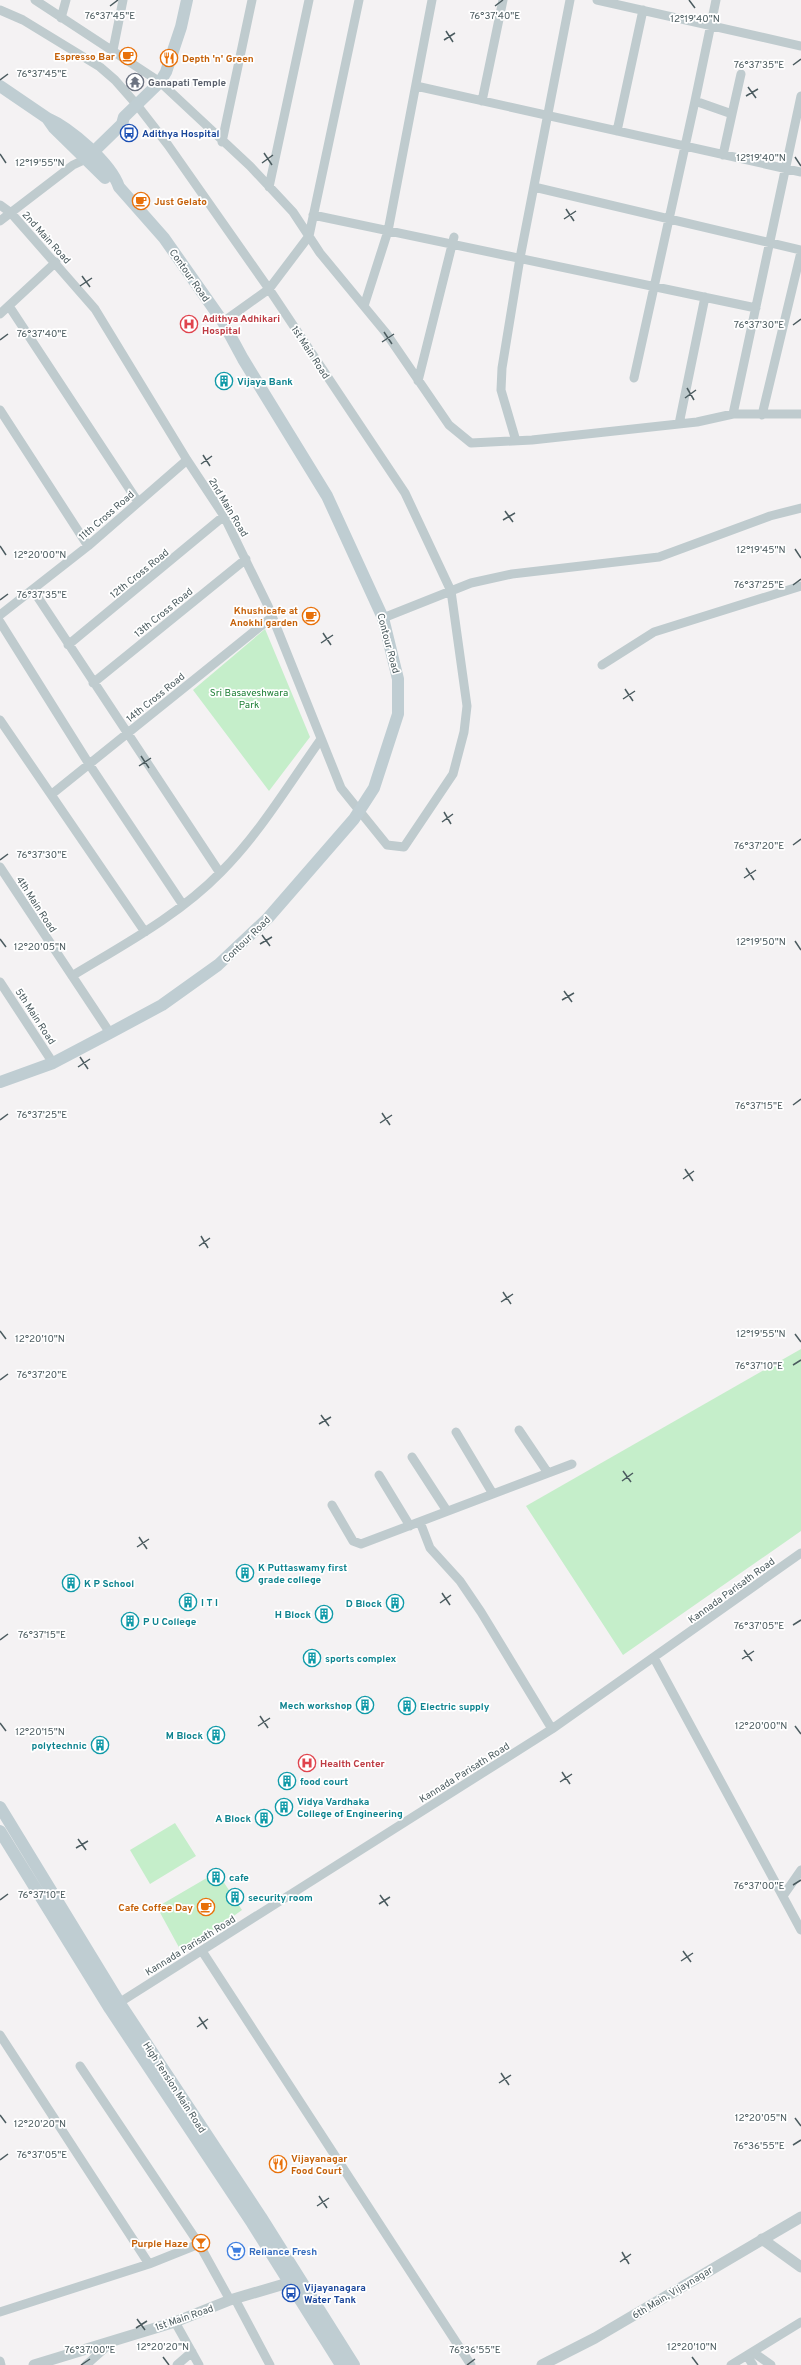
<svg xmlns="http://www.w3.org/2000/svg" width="801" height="2365" viewBox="0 0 801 2365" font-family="Overpass,sans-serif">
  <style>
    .green { fill: #c5eeca }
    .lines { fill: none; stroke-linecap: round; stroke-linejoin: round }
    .minor { stroke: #bfcbce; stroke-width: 9 }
    .tertiary { stroke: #bfcbce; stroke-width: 11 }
    .secondary { stroke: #bfcdd2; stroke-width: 12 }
    .ticks { fill: none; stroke: #4b5b5f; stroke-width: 1.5 }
    .labels { text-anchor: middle; stroke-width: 3.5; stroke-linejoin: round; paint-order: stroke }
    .food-label { font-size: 10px; font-weight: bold; fill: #c56008; stroke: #fff; text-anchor: end }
    .worship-label { font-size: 10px; font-weight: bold; fill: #5b616d; stroke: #fff; text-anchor: start }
    .transit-label { font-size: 10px; font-weight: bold; fill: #164399; stroke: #fff; text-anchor: start }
    .street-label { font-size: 10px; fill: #4b5b5f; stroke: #fff }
    .health-label { font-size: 10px; font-weight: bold; fill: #be3a42; stroke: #fff; text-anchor: start }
    .culture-label { font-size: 10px; font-weight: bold; fill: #0d838f; stroke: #fff; text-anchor: start }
    .park-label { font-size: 10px; fill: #1d7f35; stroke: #fff }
    .shop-label { font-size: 10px; font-weight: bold; fill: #366cbe; stroke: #fff; text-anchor: start }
    .ticks-label { font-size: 10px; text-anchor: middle; fill: #4b5b5f; stroke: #fff; stroke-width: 3.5; stroke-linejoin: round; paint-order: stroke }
  </style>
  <rect width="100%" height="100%" fill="#f4f2f3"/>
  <path class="green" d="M 265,629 L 310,737 L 269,791 L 193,690 Z
    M 801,1349 L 801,1531 L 623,1655 L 526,1506 Z
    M 175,1823 L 196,1856 L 150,1884 L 130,1850 Z
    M 217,1872 L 242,1910 L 182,1953 L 157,1907 Z"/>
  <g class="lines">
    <path class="minor" d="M 35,0 L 160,82 L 250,166 L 293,212 L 320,253 L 386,333 L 449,425 L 471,443 L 532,440 L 697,422 L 733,414 L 801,414
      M 597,0 L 801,46
      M 716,0 L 695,101 L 732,114 L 741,74
      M 0,10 L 23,20 L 100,67 L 115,80 L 137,105 L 168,145 L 269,289 L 405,493 L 451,591 L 467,706 L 464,732 L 453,774 L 404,847 L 387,845 L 341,788 L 268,606 L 224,516 L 187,460 L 95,309 L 11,213 L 0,205
      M 61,18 L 66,0
      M 113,50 L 123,0
      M 416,86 L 801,172
      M 482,101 L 503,0
      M 617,131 L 643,10
      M 222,142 L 252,0
      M 723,155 L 732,114
      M 269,187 L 309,0
      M 534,187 L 801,250
      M 313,215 L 756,308
      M 0,221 L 73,165 L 86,159
      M 9,306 L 138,502
      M 364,306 L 388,231 L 432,0
      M 0,314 L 56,262
      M 223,322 L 269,289 L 309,236 L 359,0
      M 634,378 L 695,101
      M 418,381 L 454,237
      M 0,410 L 88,546
      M 733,414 L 801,96
      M 762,415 L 801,252
      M 679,424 L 705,297
      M 516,441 L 501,390 L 502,368 L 520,258 L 570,0
      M 33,590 L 220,873
      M 0,615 L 88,546 L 187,460
      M 383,618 L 471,583 L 512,574 L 659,557 L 770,516 L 801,508
      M 0,622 L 89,764 L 183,905
      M 68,645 L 224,516
      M 602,665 L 654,632 L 801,586
      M 93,683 L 246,559
      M 0,720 L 145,932
      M 52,794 L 272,617
      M 0,867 L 110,1033
      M 72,976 C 123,945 178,916 221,872 C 260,833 289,784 321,739
      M 0,982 L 53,1063
      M 519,1430 L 548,1473
      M 456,1432 L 493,1494
      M 412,1457 L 447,1511
      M 379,1475 L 410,1526
      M 332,1505 L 353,1541 L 361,1544 L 572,1464
      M 420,1522 L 430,1548 L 460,1581 L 481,1612 L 552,1729
      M 654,1658 L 801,1930
      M 783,1896 L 801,1870
      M 202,1951 L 471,2365
      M 114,2006 L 552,1729 L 801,1553
      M 0,2035 L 149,2264
      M 80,2066 L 199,2244 L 230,2300
      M 235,2299 L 270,2365
      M 0,2312 L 149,2264 L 199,2244
      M 175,2322 L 199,2365
      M 753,2352 L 771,2365
      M 747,2356 L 753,2365
      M 0,2361 L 1,2365
      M 86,2365 L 112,2342
      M 177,2365 L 192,2352
      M 731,2365 L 801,2322"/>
    <path class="tertiary" d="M 762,2239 L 801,2267
      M 34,2365 L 175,2322 L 230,2300 L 298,2280
      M 542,2365 L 595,2338 L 801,2217"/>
    <path class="secondary" d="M 0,86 L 47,118 L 54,128 L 105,178
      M 86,159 L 122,124 L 124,117 L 160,82 L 166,72 L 181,27 L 187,0
      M 0,1082 L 53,1063 L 110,1033 L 162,1005 L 218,965 L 268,918 L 354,819 L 374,788 L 398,714 L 398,679 L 383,618 L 327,496 L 243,359 L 223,322 L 164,238 L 119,187 C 111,163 70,128 47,118
      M 0,1807 L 119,2002 L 261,2217 L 354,2365
      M 0,1831 L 110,2009 L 252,2223 L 341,2365"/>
  </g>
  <path class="ticks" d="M 689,0 L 695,8M 110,6 L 118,0M 495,6 L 503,0M 446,31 L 453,42M 444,40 L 455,33M 793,65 L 801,59M 0,80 L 8,74M 748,87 L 756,98M 746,96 L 758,89M 264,153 L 272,165M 0,154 L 6,163M 795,157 L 801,166M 262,163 L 273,155M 566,209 L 574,221M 564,219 L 576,211M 82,276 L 90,287M 80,286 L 92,278M 793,325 L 801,319M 384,332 L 392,344M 0,340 L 8,334M 382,342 L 394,334M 687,388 L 694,400M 685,398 L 696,390M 203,455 L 210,466M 201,464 L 212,456M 505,511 L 513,522M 503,520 L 515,513M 0,546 L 6,555M 795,549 L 801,558M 793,585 L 801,579M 0,600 L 8,594M 323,633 L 331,645M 321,643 L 333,635M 625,689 L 633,701M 623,699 L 635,691M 141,756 L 149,768M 139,766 L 151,758M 444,812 L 451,824M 442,822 L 453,814M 793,845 L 801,839M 0,860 L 8,854M 746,868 L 754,880M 744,878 L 756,870M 262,935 L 270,946M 0,939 L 6,947M 795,941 L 801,950M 260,944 L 272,937M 564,991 L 572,1002M 562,1000 L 574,993M 80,1057 L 88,1069M 78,1067 L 90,1059M 793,1105 L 801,1099M 382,1113 L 390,1125M 0,1120 L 8,1114M 380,1123 L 392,1115M 685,1169 L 693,1181M 683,1179 L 694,1171M 201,1236 L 208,1248M 199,1246 L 210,1238M 503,1292 L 511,1304M 501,1302 L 513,1294M 0,1331 L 6,1339M 795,1334 L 801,1342M 793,1365 L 801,1360M 0,1380 L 8,1374M 321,1415 L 329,1426M 319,1424 L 331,1417M 623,1471 L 631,1482M 622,1481 L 633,1473M 139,1537 L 147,1549M 137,1547 L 149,1539M 442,1593 L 450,1605M 440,1603 L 451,1595M 793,1625 L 801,1620M 0,1640 L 8,1634M 744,1650 L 752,1661M 742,1659 L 754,1651M 260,1716 L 268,1728M 0,1723 L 6,1731M 258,1726 L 270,1718M 795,1726 L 801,1734M 562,1772 L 570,1784M 560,1782 L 572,1774M 78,1839 L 86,1850M 76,1848 L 88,1841M 793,1885 L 801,1880M 380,1895 L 388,1906M 0,1900 L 8,1894M 379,1904 L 390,1897M 683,1951 L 691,1962M 681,1961 L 693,1953M 199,2017 L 207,2029M 197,2027 L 208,2019M 501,2073 L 509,2085M 499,2083 L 511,2075M 0,2115 L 6,2123M 795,2118 L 801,2126M 793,2145 L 801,2140M 0,2160 L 8,2154M 319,2196 L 327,2208M 317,2206 L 329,2198M 622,2252 L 629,2264M 620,2262 L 631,2254M 137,2319 L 145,2330M 136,2328 L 147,2321M 163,2357 L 169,2365M 692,2357 L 698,2365M 81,2365 L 90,2359M 467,2365 L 475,2359"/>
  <defs>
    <symbol id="cafe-ring" viewBox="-11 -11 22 22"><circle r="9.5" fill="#fff" stroke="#e8710a" stroke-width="1.5"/><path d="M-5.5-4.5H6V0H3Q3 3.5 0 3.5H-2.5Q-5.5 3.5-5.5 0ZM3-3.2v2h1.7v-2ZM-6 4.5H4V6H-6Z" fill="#e8710a"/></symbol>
    <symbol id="restaurant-ring" viewBox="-11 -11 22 22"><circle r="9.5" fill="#fff" stroke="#e8710a" stroke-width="1.5"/><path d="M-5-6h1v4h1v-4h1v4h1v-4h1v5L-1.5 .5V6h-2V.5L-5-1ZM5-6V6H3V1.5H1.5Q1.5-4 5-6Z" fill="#e8710a"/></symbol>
    <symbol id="temple-ring" viewBox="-11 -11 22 22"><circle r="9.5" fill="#fff" stroke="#6b7280" stroke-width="1.5"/><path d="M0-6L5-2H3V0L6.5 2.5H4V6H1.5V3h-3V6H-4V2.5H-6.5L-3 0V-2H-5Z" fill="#6b7280"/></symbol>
    <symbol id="bus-ring" viewBox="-11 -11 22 22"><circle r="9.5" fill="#fff" stroke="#1a4fb4" stroke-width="1.5"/><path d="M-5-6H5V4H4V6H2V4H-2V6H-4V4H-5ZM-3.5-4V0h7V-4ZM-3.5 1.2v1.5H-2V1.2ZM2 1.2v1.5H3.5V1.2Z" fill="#1a4fb4"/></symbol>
    <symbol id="hospital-ring" viewBox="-11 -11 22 22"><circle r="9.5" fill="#fff" stroke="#e0444e" stroke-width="1.5"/><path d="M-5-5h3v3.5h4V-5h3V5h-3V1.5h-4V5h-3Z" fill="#e0444e"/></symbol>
    <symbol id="building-ring" viewBox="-11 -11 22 22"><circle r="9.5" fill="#fff" stroke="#0f9aa8" stroke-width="1.5"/><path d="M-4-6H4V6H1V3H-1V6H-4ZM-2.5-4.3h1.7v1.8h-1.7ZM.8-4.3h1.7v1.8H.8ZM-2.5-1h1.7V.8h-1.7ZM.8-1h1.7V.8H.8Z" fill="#0f9aa8"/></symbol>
    <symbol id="bar-ring" viewBox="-11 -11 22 22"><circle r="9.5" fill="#fff" stroke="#e8710a" stroke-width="1.5"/><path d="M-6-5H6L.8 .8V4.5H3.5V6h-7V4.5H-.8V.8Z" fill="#e8710a"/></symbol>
    <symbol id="supermarket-ring" viewBox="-11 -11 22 22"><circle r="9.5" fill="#fff" stroke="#3f7fe0" stroke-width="1.5"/><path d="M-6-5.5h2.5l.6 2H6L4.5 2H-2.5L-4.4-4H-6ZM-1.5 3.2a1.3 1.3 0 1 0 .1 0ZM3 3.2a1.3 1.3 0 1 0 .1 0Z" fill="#3f7fe0"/></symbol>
  </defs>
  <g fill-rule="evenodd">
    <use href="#cafe-ring" x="118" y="46" width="20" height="20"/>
    <use href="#restaurant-ring" x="159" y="48" width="20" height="20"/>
    <use href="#temple-ring" x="125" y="72" width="20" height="20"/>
    <use href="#bus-ring" x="119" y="123" width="20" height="20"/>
    <use href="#cafe-ring" x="131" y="191" width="20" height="20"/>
    <use href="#hospital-ring" x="179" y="314" width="20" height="20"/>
    <use href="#building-ring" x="214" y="371" width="20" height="20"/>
    <use href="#cafe-ring" x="301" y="606" width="20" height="20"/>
    <use href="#building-ring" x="235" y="1563" width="20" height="20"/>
    <use href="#building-ring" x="61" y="1573" width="20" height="20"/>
    <use href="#building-ring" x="178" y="1592" width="20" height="20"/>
    <use href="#building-ring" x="385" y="1593" width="20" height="20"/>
    <use href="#building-ring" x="314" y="1604" width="20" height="20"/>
    <use href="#building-ring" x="120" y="1611" width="20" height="20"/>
    <use href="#building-ring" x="302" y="1648" width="20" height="20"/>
    <use href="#building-ring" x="355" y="1695" width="20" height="20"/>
    <use href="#building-ring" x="397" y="1696" width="20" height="20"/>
    <use href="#building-ring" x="206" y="1725" width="20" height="20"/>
    <use href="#building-ring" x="90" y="1735" width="20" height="20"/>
    <use href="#hospital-ring" x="297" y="1753" width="20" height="20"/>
    <use href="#building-ring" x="277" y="1771" width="20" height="20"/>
    <use href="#building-ring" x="274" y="1797" width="20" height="20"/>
    <use href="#building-ring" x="254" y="1808" width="20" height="20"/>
    <use href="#building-ring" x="206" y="1867" width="20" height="20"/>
    <use href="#building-ring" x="225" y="1887" width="20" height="20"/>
    <use href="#cafe-ring" x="196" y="1897" width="20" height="20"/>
    <use href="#restaurant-ring" x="268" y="2154" width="20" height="20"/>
    <use href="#bar-ring" x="191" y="2233" width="20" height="20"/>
    <use href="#supermarket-ring" x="226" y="2241" width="20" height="20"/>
    <use href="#bus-ring" x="281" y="2283" width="20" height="20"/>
  </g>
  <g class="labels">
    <g class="food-label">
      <text x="115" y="60">Espresso Bar</text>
      <text x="182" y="62" text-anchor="start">Depth 'n' Green</text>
      <text x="154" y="205" text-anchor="start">Just Gelato</text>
      <text x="298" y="614">Khushicafe at<tspan x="298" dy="12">Anokhi garden</tspan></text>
      <text x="193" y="1911">Cafe Coffee Day</text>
      <text x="291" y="2162" text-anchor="start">Vijayanagar<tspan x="291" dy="12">Food Court</tspan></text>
      <text x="188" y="2247">Purple Haze</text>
    </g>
    <g class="worship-label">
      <text x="148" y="86">Ganapati Temple</text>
    </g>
    <g class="transit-label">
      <text x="142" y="137">Adithya Hospital</text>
      <text x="304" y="2291">Vijayanagara<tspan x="304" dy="12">Water Tank</tspan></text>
    </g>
    <g class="street-label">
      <text transform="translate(47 237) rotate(48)" y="4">2nd Main Road</text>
      <text transform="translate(190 275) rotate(55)" y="4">Contour Road</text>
      <text transform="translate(311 352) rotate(57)" y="4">1st Main Road</text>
      <text transform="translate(229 507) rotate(59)" y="4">2nd Main Road</text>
      <text transform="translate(106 515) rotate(-41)" y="4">11th Cross Road</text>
      <text transform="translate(139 573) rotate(-39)" y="4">12th Cross Road</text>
      <text transform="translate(163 612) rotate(-39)" y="4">13th Cross Road</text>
      <text transform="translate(389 643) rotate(75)" y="4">Contour Road</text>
      <text transform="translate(155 697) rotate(-39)" y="4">14th Cross Road</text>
      <text transform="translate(37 904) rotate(57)" y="4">4th Main Road</text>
      <text transform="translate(246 939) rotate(-44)" y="4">Contour Road</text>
      <text transform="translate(36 1016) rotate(57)" y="4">5th Main Road</text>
      <text transform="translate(731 1590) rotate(-36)" y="4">Kannada Parisath Road</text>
      <text transform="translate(464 1772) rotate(-32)" y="4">Kannada Parisath Road</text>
      <text transform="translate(190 1945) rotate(-32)" y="4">Kannada Parisath Road</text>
      <text transform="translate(175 2087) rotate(57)" y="4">High Tension Main Road</text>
      <text transform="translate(672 2292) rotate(-31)" y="4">6th Main, Vijaynagar</text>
      <text transform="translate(184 2317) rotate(-19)" y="4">1st Main Road</text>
    </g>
    <g class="health-label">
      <text x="202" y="322">Adithya Adhikari<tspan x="202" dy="12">Hospital</tspan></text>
      <text x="320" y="1767">Health Center</text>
    </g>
    <g class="culture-label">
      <text x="237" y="385">Vijaya Bank</text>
      <text x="258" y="1571">K Puttaswamy first<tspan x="258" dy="12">grade college</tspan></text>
      <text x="84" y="1587">K P School</text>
      <text x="201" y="1606">I T I</text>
      <text x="382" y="1607" text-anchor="end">D Block</text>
      <text x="311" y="1618" text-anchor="end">H Block</text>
      <text x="143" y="1625">P U College</text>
      <text x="325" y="1662">sports complex</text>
      <text x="352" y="1709" text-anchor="end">Mech workshop</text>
      <text x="420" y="1710">Electric supply</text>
      <text x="203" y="1739" text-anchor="end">M Block</text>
      <text x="87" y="1749" text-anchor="end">polytechnic</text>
      <text x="300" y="1785">food court</text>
      <text x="297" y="1805">Vidya Vardhaka<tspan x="297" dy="12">College of Engineering</tspan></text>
      <text x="251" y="1822" text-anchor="end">A Block</text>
      <text x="229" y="1881">cafe</text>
      <text x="248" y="1901">security room</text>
    </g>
    <g class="park-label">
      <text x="249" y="696">Sri Basaveshwara<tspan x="249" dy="12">Park</tspan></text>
    </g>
    <g class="shop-label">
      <text x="249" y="2255">Reliance Fresh</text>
    </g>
  </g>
  <g class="ticks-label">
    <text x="110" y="19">76°37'45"E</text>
    <text x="495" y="19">76°37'40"E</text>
    <text x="695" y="22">12°19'40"N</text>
    <text x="759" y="68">76°37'35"E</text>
    <text x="42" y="77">76°37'45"E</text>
    <text x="761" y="161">12°19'40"N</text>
    <text x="40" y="166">12°19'55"N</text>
    <text x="759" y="328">76°37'30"E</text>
    <text x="42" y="337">76°37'40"E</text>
    <text x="761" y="553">12°19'45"N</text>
    <text x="40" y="558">12°20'00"N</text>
    <text x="759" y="588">76°37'25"E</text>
    <text x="42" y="598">76°37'35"E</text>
    <text x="759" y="849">76°37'20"E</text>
    <text x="42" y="858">76°37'30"E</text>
    <text x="761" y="945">12°19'50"N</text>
    <text x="40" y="950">12°20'05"N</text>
    <text x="759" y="1109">76°37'15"E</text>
    <text x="42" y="1118">76°37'25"E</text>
    <text x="761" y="1337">12°19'55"N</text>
    <text x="40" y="1342">12°20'10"N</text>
    <text x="759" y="1369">76°37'10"E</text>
    <text x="42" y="1378">76°37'20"E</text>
    <text x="759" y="1629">76°37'05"E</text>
    <text x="42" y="1638">76°37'15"E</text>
    <text x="761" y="1729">12°20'00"N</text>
    <text x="40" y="1735">12°20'15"N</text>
    <text x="759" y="1889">76°37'00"E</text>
    <text x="42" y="1898">76°37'10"E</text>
    <text x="761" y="2121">12°20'05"N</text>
    <text x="40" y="2127">12°20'20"N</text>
    <text x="759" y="2149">76°36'55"E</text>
    <text x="42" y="2158">76°37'05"E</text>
    <text x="163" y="2350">12°20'20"N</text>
    <text x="692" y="2350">12°20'10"N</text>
    <text x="90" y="2353">76°37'00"E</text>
    <text x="475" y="2353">76°36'55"E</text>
  </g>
</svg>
